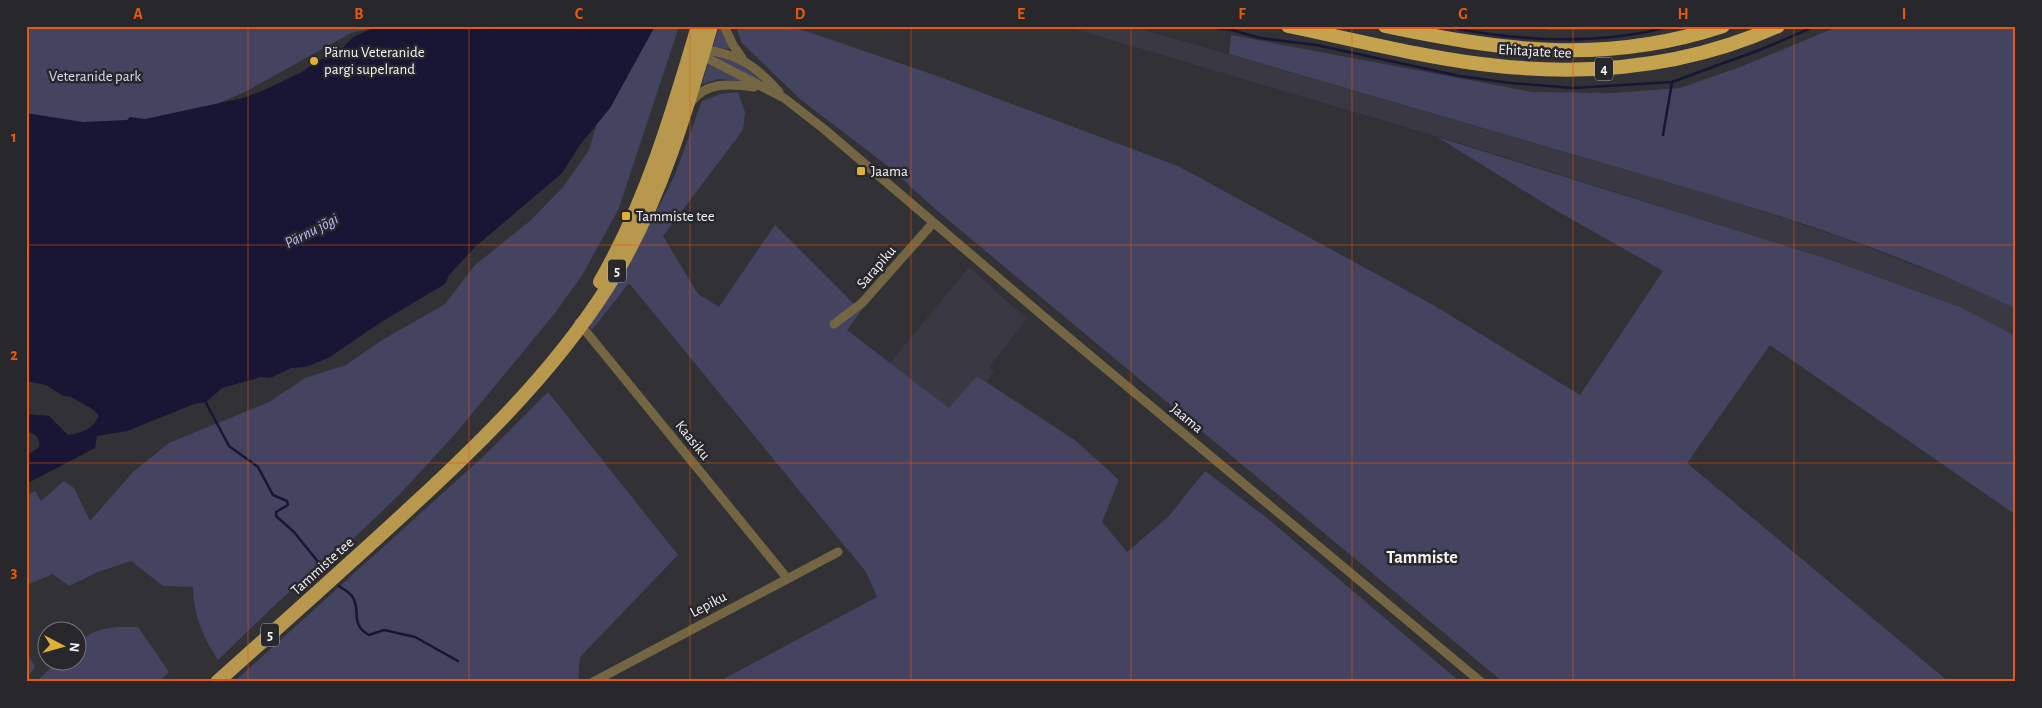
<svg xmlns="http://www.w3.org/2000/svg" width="2042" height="708" viewBox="0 0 2042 708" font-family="'Alegreya Sans',sans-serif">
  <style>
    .built { fill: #393843 }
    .green { fill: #454460 }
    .water { fill: #191535 }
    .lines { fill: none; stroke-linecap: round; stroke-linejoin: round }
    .stream { stroke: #191535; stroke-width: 2.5 }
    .minor { stroke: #756643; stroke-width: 9 }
    .primary { stroke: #b8984c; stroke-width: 14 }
    .trunk { stroke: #c5a24d; stroke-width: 14 }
    .grid { fill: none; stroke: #e8590c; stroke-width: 1; stroke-opacity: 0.55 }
    .poi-dot { fill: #dfb034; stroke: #27272c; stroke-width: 2 }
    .labels { text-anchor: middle; stroke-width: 5; stroke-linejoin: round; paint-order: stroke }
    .shield { fill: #27272c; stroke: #b6b6ba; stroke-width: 1 }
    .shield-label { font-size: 14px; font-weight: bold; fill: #f4f4f7 }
    .street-label { font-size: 15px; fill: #f4f4f7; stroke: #27272c }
    .poi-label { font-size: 15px; fill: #f4f4f7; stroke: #27272c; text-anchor: start }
    .park-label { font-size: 15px; fill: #dbdbf6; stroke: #27272c }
    .water-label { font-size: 16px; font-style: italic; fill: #bbb8f9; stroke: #27272c }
    .quarter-label { font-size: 18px; font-weight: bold; fill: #f4f4f7; stroke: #27272c }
    .neatline { fill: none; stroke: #e8590c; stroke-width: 2 }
    .grid-label { font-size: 16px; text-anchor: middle; font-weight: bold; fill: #e8590c }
  </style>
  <rect width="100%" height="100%" fill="#313136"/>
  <path class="built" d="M 1064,26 L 1131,26 L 1730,200 L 1842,238 L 1977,289 L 2016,309 L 2016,336 L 1960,307 L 1828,259 L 1463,144 Z
    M 969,267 L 1027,319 L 989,367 L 994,371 L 987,382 L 977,376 L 950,409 L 890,363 Z"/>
  <path class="green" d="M 26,26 L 382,26 L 351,33 L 245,92 L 181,119 L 106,128 L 26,120 Z
    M 655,26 L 679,26 L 619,208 L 583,274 L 555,313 L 456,433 L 400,494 L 353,539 L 279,601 L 218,660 C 203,638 193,613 193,587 L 163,586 L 131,561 L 98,572 L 69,586 L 53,574 L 27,585 L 26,496 L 35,491 L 41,501 L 64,481 L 74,488 L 90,521 L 134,471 L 169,443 L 269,402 L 305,378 L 346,365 L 379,342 L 445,304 L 475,265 L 530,221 L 563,187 L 589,150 L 597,123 L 610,108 Z
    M 719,26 L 730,49 L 713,47 Z
    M 736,26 L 791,26 L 937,76 L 1178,166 L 1435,306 L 1580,395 L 1663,271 L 1557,211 L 1437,137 L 1828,259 L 1960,307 L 2016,336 L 2016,515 L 1770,345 L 1687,463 L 1949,682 L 1503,682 L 934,208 L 889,167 L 800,99 L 741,42 Z
    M 1510,26 L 1654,26 L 1643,29 L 1551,30 Z
    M 1839,26 L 2016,26 L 2016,309 C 1891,247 1754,207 1620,168 C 1490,130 1359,92 1229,54 L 1231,35 L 1532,92 L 1615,93 L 1680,88 L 1743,66 Z
    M 712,54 L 738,62 L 761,80 L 757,80 L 710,55 Z
    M 708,64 L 742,81 L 718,79 L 702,84 Z
    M 738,92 L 745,112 L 743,130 L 663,236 L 698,294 L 719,307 L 775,225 L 854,304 L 864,307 L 847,330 L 949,408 L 977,376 L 1076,441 L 1119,480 L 1102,522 L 1127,552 L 1169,516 L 1205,471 L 1267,518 L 1460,682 L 718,682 L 877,597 L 866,572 L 629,283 L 592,330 L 588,325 L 629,264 L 675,175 L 702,101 L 720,94 Z
    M 548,392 L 678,555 L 580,657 L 578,682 L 234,682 L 487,453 Z
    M 118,627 L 138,627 L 169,672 L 159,682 L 36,682 L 58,661 L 78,660 C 78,635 94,629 118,627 Z
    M 26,650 L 35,667 L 26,679 Z"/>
  <path class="water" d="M 378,26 L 655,26 L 610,108 L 580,145 L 562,173 L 475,247 L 449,275 L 445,284 L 381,322 L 330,357 L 306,367 L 291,368 L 270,378 L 261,377 L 222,388 L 206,402 L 194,404 L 127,431 L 97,436 L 95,448 L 26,484 L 26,456 L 39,447 C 41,437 34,433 26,431 L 26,414 L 49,416 L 68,435 C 83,433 92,429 99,416 L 94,410 L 71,397 L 63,396 L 46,385 L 26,381 L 26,113 L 83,122 L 127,120 L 130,117 L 145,119 L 243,98 L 262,91 L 302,72 L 319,60 L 337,54 L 353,37 Z"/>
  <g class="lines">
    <path class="stream" d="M 1199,26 L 1232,30 L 1260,38 L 1316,45 L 1460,76 L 1511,83 L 1573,88 L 1672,82 L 1762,49 L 1816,26
      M 1458,29 C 1529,42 1601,45 1672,26
      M 1663,135 L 1672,82
      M 205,401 L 229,446 L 258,467 L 273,495 L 287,501 L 288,505 L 276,512 L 276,516 L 294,532 L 319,563
      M 339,586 C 343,589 349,592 352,596 C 362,611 349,624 369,635 L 384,630 L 415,637 L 458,661"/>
    <path class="minor" d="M 724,26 L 733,45 L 742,58
      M 699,49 C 737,53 754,64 779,92
      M 699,54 L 784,98 L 824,129 L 1056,327 L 1481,682
      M 691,102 C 707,81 731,84 754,87
      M 579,323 L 787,578
      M 834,324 L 862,303 L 933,223
      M 593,682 L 838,552"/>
    <path class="primary" d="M 600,282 C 646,202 672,114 698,26
      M 217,682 C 282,624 347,566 411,507 C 489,435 564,361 618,270 C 662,195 687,108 711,26"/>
    <path class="trunk" d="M 1288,26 C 1352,39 1417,56 1481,64 C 1582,77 1685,68 1778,26
      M 1385,26 C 1504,51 1605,65 1723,26"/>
  </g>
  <path class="grid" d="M 248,26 L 248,682M 469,26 L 469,682M 690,26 L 690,682M 911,26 L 911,682M 1131,26 L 1131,682M 1352,26 L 1352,682M 1573,26 L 1573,682M 1794,26 L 1794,682M 26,245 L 2016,245M 26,463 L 2016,463"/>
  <g class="poi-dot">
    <circle cx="314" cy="61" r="5"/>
    <rect x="856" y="166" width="10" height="10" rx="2.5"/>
    <rect x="621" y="211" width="10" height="10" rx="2.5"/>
  </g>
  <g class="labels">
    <g class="shield">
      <rect x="1595" y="57.5" width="18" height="23" rx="4"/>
      <rect x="608" y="259.5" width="18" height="23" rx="4"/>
      <rect x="261" y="623.5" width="18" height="23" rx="4"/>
    </g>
    <g class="shield-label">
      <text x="1604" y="74">4</text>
      <text x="617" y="276">5</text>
      <text x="270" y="640">5</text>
    </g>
    <g class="street-label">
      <text transform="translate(1535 51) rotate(3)" y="5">Ehitajate tee</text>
      <text transform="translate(876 267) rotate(-49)" y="5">Sarapiku</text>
      <text transform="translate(1187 418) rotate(40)" y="5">Jaama</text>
      <text transform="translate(693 440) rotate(51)" y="5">Kaasiku</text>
      <text transform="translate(322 566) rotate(-42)" y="5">Tammiste tee</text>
      <text transform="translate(708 604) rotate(-28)" y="5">Lepiku</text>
    </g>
    <g class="poi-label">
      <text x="324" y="57">Pärnu Veteranide<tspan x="324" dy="17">pargi supelrand</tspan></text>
      <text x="871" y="176">Jaama</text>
      <text x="636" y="221">Tammiste tee</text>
    </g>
    <g class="park-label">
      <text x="95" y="81">Veteranide park</text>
    </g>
    <g class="water-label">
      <text transform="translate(311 230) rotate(-27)" y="6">Pärnu jõgi</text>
    </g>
    <g class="quarter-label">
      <text x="1422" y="563">Tammiste</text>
    </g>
  </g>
  <rect width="2042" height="708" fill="none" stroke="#27272c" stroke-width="55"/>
  <g transform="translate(62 646) rotate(96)"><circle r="24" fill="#27272c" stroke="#79797d"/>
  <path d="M0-4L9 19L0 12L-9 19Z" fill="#dfb034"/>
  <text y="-8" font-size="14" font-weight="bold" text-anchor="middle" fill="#f4f4f7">N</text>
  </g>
  <rect x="28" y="28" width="1986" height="652" class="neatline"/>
  <g class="grid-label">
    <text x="138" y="19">A</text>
    <text x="359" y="19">B</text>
    <text x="579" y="19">C</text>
    <text x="800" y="19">D</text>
    <text x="1021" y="19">E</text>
    <text x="1242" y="19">F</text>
    <text x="1463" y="19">G</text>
    <text x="1683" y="19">H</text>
    <text x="1904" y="19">I</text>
    <text x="14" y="142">1</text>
    <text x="14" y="360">2</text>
    <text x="14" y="577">3</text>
  </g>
</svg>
